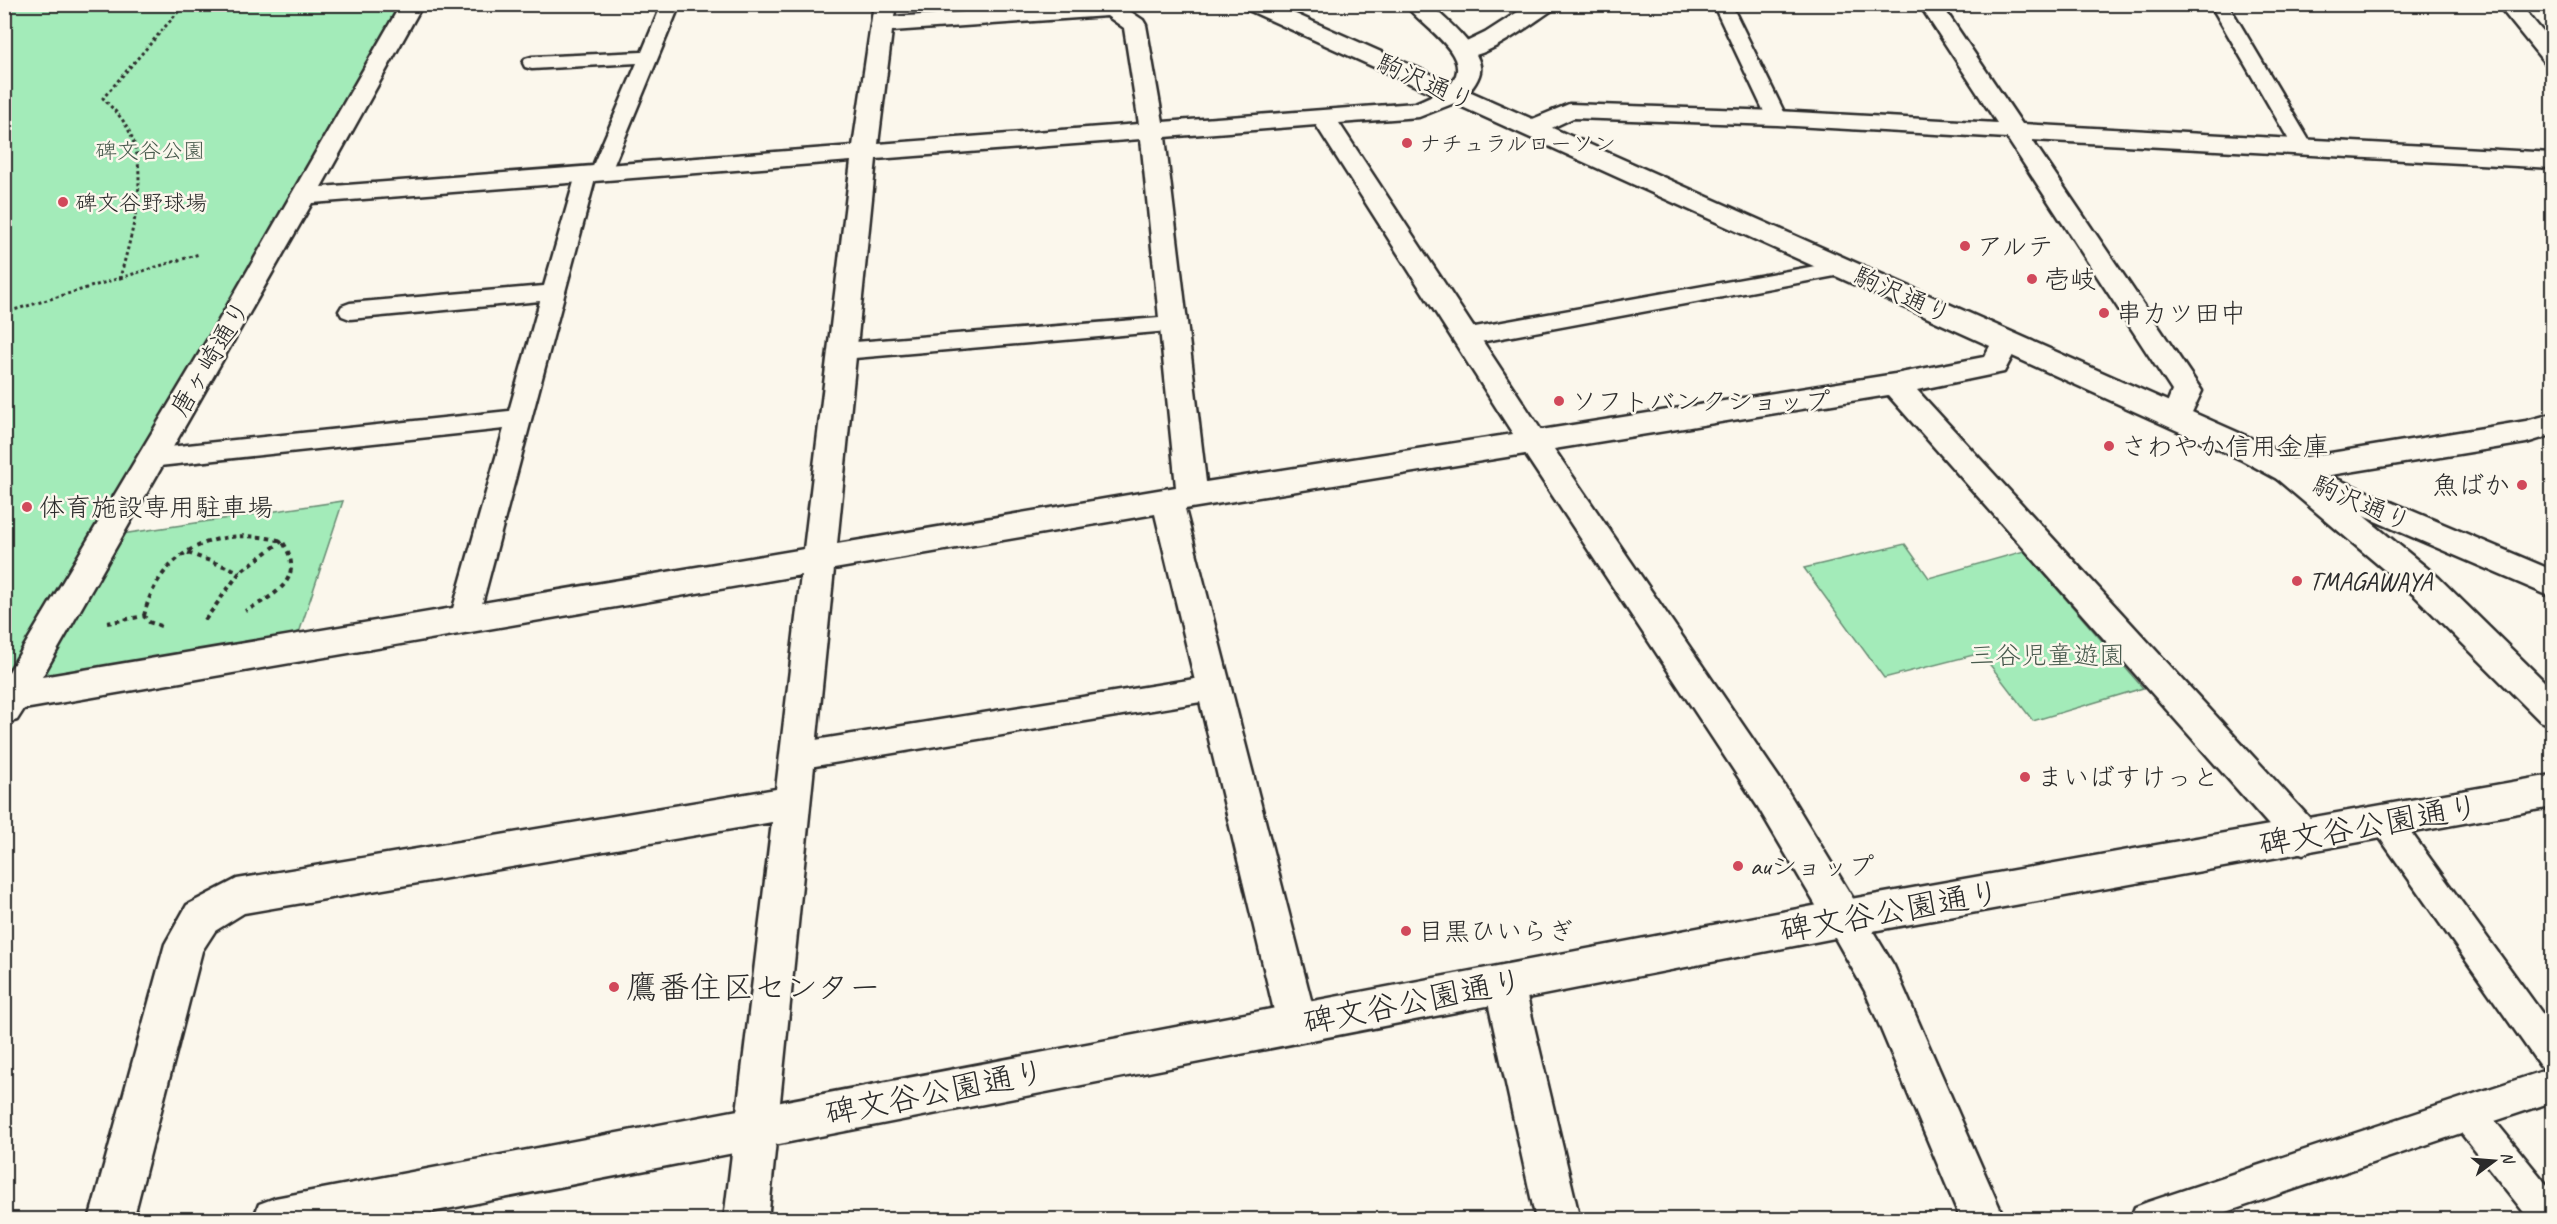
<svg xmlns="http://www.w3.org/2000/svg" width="2557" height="1224" viewBox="0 0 2557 1224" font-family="Caveat,'Klee One',sans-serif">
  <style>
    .green { fill: #a3ebb9; stroke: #678b72; stroke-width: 1.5 }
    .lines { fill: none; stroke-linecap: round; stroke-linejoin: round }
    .service-casing { stroke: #2b2b2b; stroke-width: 5 }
    .minor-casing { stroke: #2b2b2b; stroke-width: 5 }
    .tertiary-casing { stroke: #2b2b2b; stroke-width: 5 }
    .secondary-casing { stroke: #2b2b2b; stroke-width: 5 }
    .path-far1 { stroke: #2b2b2b; stroke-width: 3; stroke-dasharray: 3 3; stroke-linecap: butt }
    .path { stroke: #2b2b2b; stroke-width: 4; stroke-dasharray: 4.5 4.5; stroke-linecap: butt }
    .service { fill: #fbf7ec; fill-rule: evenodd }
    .minor { fill: #fbf7ec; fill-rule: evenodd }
    .tertiary { fill: #fbf7ec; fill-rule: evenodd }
    .secondary { fill: #fbf7ec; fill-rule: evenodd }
    .poi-dot { fill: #d1495b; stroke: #fbf7ec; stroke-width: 2 }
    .labels { text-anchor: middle; stroke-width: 5; stroke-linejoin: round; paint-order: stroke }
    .far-poi-label { font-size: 22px; fill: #2b2b2b; stroke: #fbf7ec; text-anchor: start }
    .far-park-label { font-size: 22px; fill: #495b4e; stroke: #fbf7ec }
    .street-label { font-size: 26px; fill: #2b2b2b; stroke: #fbf7ec }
    .poi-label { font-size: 26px; fill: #2b2b2b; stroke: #fbf7ec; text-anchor: start }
    .park-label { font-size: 26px; fill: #495b4e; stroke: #fbf7ec }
    .near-street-label { font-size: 32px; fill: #2b2b2b; stroke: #fbf7ec }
    .near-poi-label { font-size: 32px; fill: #2b2b2b; stroke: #fbf7ec; text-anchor: start }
  </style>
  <rect width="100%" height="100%" fill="#fbf7ec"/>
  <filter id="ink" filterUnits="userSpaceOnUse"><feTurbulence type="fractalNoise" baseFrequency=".0167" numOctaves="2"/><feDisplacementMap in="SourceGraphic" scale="12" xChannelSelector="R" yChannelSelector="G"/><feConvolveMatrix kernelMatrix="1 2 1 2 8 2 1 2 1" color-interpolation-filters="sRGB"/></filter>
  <g filter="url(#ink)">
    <path class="green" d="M 5,5 L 403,5 L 5,686 Z
      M 343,501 L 297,639 L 32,685 L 115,535 Z
      M 1905,544 L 1929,578 L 2024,551 L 2143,688 L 2033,721 L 1981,653 L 1884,678 L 1804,568 Z"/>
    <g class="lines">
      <defs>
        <path id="service" d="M 662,4 L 680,4 L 610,174 L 607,178 L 595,179 L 478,619 L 474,627 L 464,630 L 454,627 L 450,619 L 504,429 L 150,467 L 141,464 L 138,458 L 141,452 L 150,449 L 509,411 L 540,301 L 350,319 L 342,316 L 339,311 L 342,306 L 350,303 L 544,286 L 576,175 L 579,171 L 591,170 L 637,63 L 532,69 L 525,67 L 523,63 L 525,59 L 532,57 L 642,52 Z
          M 1713,4 L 1731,4 L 1787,118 L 1784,122 L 1770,122 L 1767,118 Z
          M 2210,4 L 2228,4 L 2313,147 L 2310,151 L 2296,151 L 2293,147 Z
          M 1843,261 L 1851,263 L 1854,268 L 1851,273 L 1464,345 L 1456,343 L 1453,337 L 1456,331 L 1464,329 Z
          M 1172,317 L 1180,320 L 1183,325 L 1180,330 L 843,359 L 835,357 L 831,351 L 835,345 L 843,343 Z
          M 1213,676 L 1223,680 L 1227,688 L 1223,696 L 1213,700 L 797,769 L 787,765 L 782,756 L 787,747 L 797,743 Z
          M 2386,809 L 2397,813 L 2552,1027 L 2552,1102 L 2495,1121 L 2552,1191 L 2552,1220 L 2530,1220 L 2461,1133 L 2203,1220 L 2130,1220 L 2135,1207 L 2148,1202 L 2549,1069 L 2540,1066 L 2375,831 L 2371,822 L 2375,813 Z"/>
        <path id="minor" d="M 401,4 L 423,4 L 321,187 L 853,146 L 874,4 L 896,4 L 894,17 L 1080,4 L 1119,4 L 1143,20 L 1146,25 L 1163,122 L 1415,103 C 1430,97 1446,86 1462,90 L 1466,95 L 1462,100 L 1419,117 L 1339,123 L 1541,430 L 1895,374 L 1984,357 L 1996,335 L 2006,332 L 2016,335 L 2020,342 L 2004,372 L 1917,390 L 2316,825 L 2322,837 L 2316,849 L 2303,854 L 2290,849 L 1888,395 L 1554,449 L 1784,785 L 1894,966 L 2005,1220 L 1961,1220 L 1865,991 L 1831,931 L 1758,807 L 1525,454 L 1185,509 L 1317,1023 L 1311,1037 L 1297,1043 L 1283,1037 L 1277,1023 L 1155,514 L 834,569 L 768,1220 L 724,1220 L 772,822 L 244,913 L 215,931 L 202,951 L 133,1220 L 89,1220 L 165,944 L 187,905 L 237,879 L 776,789 L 801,575 L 24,709 L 17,720 L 4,724 L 4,680 L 218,322 ZM 1107,16 L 1124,28 L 1139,124 L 878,144 L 892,31 ZM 1316,125 L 1513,434 L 1206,482 L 1165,137 ZM 1141,139 L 1176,487 L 837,544 L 876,159 ZM 851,161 L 804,549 L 42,677 L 312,203 Z
          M 1530,4 L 1557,4 L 1554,9 C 1532,23 1482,63 1456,57 L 1453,52 L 1456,47 L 1485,33 Z
          M 1919,4 L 1941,4 L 2022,124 L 2552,153 L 2552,168 L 2032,140 L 2202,391 L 2186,425 L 2176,429 L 2166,425 L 2161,418 L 2172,391 L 2007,138 L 1777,125 L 1573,118 L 1541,133 L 1532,135 L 1523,133 L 1520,128 L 1523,123 L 1569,104 L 1777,111 L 1997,123 Z
          M 2497,4 L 2520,4 L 2552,43 L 2552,64 L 2544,62 Z
          M 2552,414 L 2552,435 L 2526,443 L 2288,482 L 2277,479 L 2273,471 L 2277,463 L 2288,460 L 2526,421 Z
          M 1504,965 L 1518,971 L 1524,984 L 1580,1220 L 1536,1220 L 1484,984 L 1490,971 Z"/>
        <path id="tertiary" d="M 1405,4 L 1429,4 C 1444,18 1484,50 1480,72 C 1478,82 1469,92 1462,100 L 1454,102 L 1446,100 L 1442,95 C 1447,89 1453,83 1456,75 C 1465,50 1418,23 1405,4 Z
          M 2552,4 L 2552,12 L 2544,10 L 2541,5 Z
          M 2288,460 L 2299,463 L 2438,577 L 2552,689 L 2552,725 L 2540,721 L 2414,595 L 2277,479 L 2273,471 L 2277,463 Z
          M 2552,775 L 2552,807 L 1845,936 L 390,1220 L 253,1220 L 259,1204 L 275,1198 L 1845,900 Z"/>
        <path id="secondary" d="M 1243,4 L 1273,4 L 2264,444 L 2299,463 L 2552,570 L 2552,597 L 2277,479 L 2242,460 L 1246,9 Z"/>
      </defs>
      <use href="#service" class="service-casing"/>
      <use href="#minor" class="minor-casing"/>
      <use href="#tertiary" class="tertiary-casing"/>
      <use href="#secondary" class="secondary-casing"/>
      <path class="path-far1" d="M 120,278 L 199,254
        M 4,313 L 120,278 C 132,232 152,172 127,127 C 121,116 111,107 103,98 L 185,4"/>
      <path class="path" d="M 188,553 L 240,572
        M 144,616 C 159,549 219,525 282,541 C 307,578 276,595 245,611
        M 205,620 L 240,572 L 282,541
        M 107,623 L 144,616 L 149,622 L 161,626"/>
      <use href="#service" class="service"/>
      <use href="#minor" class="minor"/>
      <use href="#tertiary" class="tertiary"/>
      <use href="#secondary" class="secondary"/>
    </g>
  </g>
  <g class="poi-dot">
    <circle cx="1407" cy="143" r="6"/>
    <circle cx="63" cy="202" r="6"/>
    <circle cx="1965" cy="246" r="6"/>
    <circle cx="2032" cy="279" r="6"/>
    <circle cx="2104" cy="313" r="6"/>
    <circle cx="1559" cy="401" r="6"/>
    <circle cx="2109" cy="446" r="6"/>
    <circle cx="2522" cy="485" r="6"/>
    <circle cx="27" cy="507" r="6"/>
    <circle cx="2297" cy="581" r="6"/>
    <circle cx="2025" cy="777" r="6"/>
    <circle cx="1738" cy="866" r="6"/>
    <circle cx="1406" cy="931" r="6"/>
    <circle cx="614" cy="987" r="6"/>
  </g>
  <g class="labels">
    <g class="far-poi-label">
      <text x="1419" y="151">ナチュラルローソン</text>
      <text x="75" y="210">碑文谷野球場</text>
    </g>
    <g class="far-park-label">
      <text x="150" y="158">碑文谷公園</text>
    </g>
    <g class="street-label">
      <text transform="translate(1426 82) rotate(24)" y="9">駒沢通り</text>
      <text transform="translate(1903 295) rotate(24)" y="9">駒沢通り</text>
      <text transform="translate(210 358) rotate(-59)" y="9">唐ヶ崎通り</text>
      <text transform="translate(2362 503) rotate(23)" y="9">駒沢通り</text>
    </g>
    <g class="poi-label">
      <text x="1977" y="255">アルテ</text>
      <text x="2044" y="288">壱岐</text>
      <text x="2116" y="322">串カツ田中</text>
      <text x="1571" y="410">ソフトバンクショップ</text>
      <text x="2121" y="455">さわやか信用金庫</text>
      <text x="2510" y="494" text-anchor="end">魚ばか</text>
      <text x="39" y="516">体育施設専用駐車場</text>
      <text x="2309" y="590">TMAGAWAYA</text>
      <text x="2037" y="786">まいばすけっと</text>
      <text x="1750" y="875">auショップ</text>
      <text x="1418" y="940">目黒ひいらぎ</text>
    </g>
    <g class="park-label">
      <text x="2047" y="664">三谷児童遊園</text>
    </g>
    <g class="near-street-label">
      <text transform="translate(2369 825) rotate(-10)" y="11">碑文谷公園通り</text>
      <text transform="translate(1890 911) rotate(-10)" y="11">碑文谷公園通り</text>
      <text transform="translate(1413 1001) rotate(-11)" y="11">碑文谷公園通り</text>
      <text transform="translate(935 1092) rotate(-11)" y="11">碑文谷公園通り</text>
    </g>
    <g class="near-poi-label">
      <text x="626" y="998">鷹番住区センター</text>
    </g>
  </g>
  <rect width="2557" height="1224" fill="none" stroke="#fbf7ec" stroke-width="24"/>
  <rect x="12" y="12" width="2533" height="1200" fill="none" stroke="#2b2b2b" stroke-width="2" filter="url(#ink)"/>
  <g transform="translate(2494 1161) rotate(74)" stroke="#fbf7ec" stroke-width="4.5" paint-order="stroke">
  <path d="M0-4.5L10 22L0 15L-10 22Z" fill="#2b2b2b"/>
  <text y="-9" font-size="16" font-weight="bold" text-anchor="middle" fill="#2b2b2b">N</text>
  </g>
</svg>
